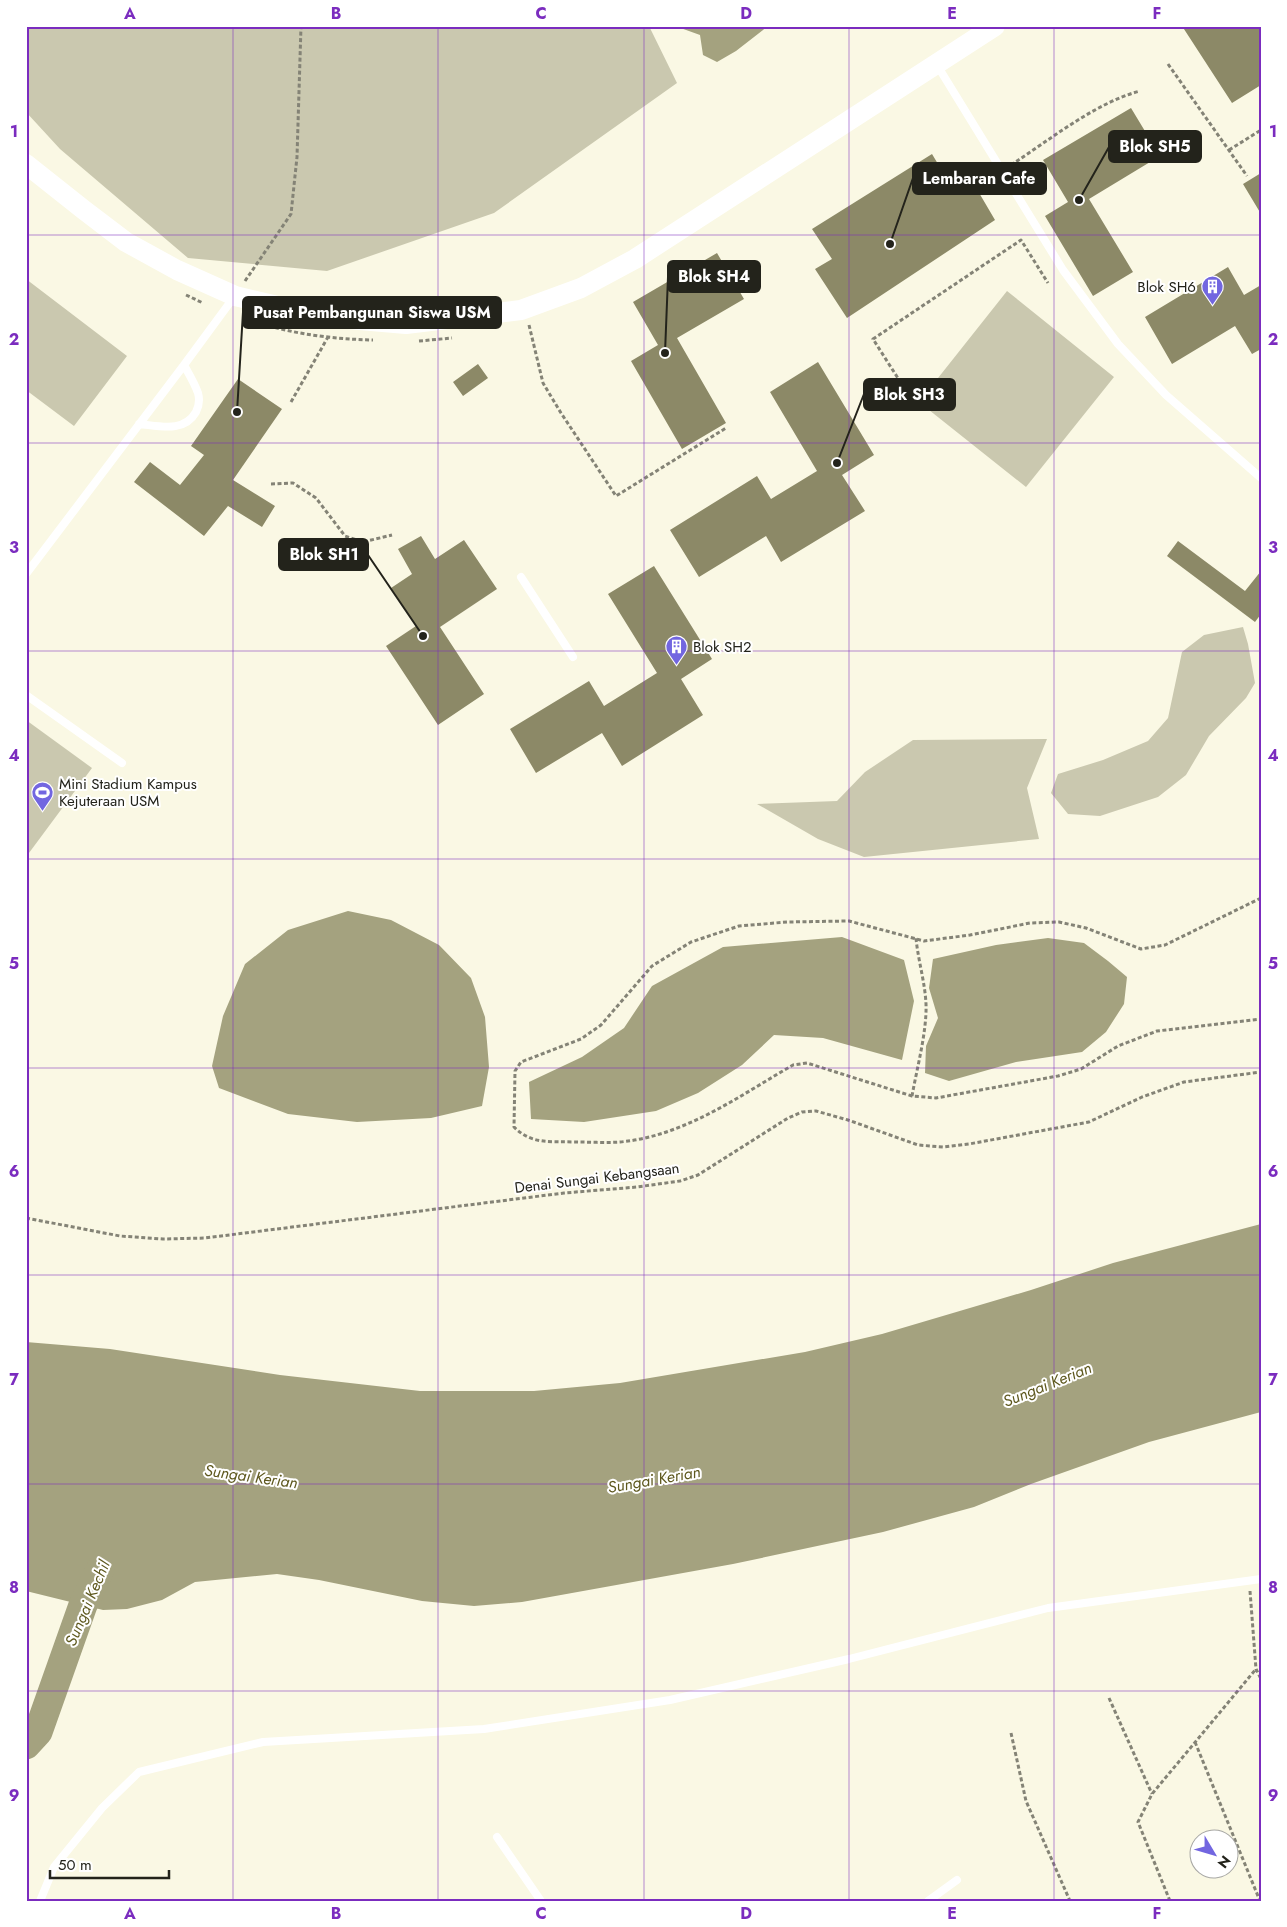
<svg xmlns="http://www.w3.org/2000/svg" width="1287" height="1927" viewBox="0 0 1287 1927" font-family="Jost,sans-serif">
  <style>
    .green { fill: #cac8af }
    .water { fill: #a4a27f }
    .lines { fill: none; stroke-linecap: round; stroke-linejoin: round }
    .river { stroke: #a4a27f; stroke-width: 29 }
    .building { fill: #8c8967 }
    .path { stroke: #848376; stroke-width: 3; stroke-dasharray: 4 2.5; stroke-linecap: butt }
    .service { stroke: #fff; stroke-width: 8 }
    .tertiary { stroke: #fff; stroke-width: 20 }
    .grid { fill: none; stroke: #7b2cbf; stroke-width: 1; stroke-opacity: 0.55 }
    .labels { text-anchor: middle; stroke-width: 4; stroke-linejoin: round; paint-order: stroke }
    .poi-label { font-size: 15px; fill: #23231b; stroke: #fff; text-anchor: start }
    .street-label { font-size: 15px; fill: #23231b; stroke: #fff }
    .water-label { font-size: 16px; font-style: italic; fill: #5e581e; stroke: #fff }
    .leader { fill: none; stroke: #23231b; stroke-width: 2 }
    .callout-dot { fill: #23231b; stroke: #fff; stroke-width: 2 }
    .callout { fill: #23231b; stroke: #23231b; stroke-width: 2 }
    .callout-label { font-size: 16px; text-anchor: middle; font-weight: bold; fill: #fff }
    .neatline { fill: none; stroke: #7b2cbf; stroke-width: 2 }
    .grid-label { font-size: 16px; text-anchor: middle; font-weight: bold; fill: #7b2cbf }
  </style>
  <rect width="100%" height="100%" fill="#faf8e4"/>
  <path class="green" d="M 26,26 L 649,26 L 677,83 L 494,213 L 327,271 L 188,258 L 60,149 L 26,112 Z
    M 26,279 L 127,356 L 74,426 L 26,390 Z
    M 1007,291 L 1114,377 L 1026,487 L 919,402 Z
    M 1243,627 L 1248,644 L 1255,683 L 1246,698 L 1209,736 L 1186,775 L 1158,797 L 1100,816 L 1068,814 L 1051,793 L 1058,774 L 1103,760 L 1148,741 L 1168,718 L 1182,652 L 1204,635 Z
    M 26,720 L 92,768 L 26,857 Z
    M 1047,739 L 1027,788 L 1039,839 L 864,857 L 818,839 L 757,804 L 837,801 L 865,772 L 913,740 Z"/>
  <path class="water" d="M 675,26 L 768,26 L 736,51 L 717,62 L 703,55 L 700,35 Z
    M 348,911 L 391,920 L 439,945 L 471,978 L 485,1017 L 489,1067 L 482,1106 L 431,1118 L 357,1122 L 288,1114 L 219,1088 L 212,1066 L 223,1016 L 245,964 L 288,930 Z
    M 842,937 L 904,960 L 914,1001 L 902,1060 L 823,1038 L 774,1035 L 742,1065 L 698,1093 L 656,1111 L 584,1122 L 531,1119 L 529,1082 L 582,1057 L 624,1028 L 652,986 L 723,947 Z
    M 1048,938 L 1084,943 L 1108,961 L 1127,977 L 1124,1004 L 1106,1032 L 1082,1052 L 1016,1062 L 949,1081 L 925,1073 L 926,1046 L 938,1018 L 929,988 L 933,959 L 996,945 Z
    M 1261,1224 L 1261,1412 L 1149,1442 L 1031,1484 L 974,1507 L 883,1532 L 733,1564 L 522,1602 L 474,1606 L 422,1601 L 319,1580 L 277,1574 L 195,1582 L 162,1600 L 127,1609 L 103,1610 L 26,1591 L 26,1342 L 110,1349 L 280,1375 L 420,1391 L 534,1391 L 620,1383 L 805,1352 L 882,1334 L 1031,1290 L 1113,1263 Z"/>
  <g class="lines">
    <path class="river" d="M 26,1745 L 38,1732 L 83,1605 L 100,1570"/>
  </g>
  <path class="building" d="M 1182,26 L 1261,26 L 1261,85 L 1232,103 Z
    M 1131,108 L 1160,156 L 1089,199 L 1133,272 L 1093,296 L 1045,216 L 1068,202 L 1043,160 Z
    M 932,154 L 950,184 L 968,174 L 995,220 L 847,318 L 815,269 L 832,259 L 812,229 Z
    M 1261,173 L 1261,214 L 1243,184 Z
    M 717,253 L 744,299 L 677,338 L 726,423 L 682,449 L 631,361 L 658,345 L 633,302 Z
    M 1228,267 L 1244,295 L 1261,285 L 1261,349 L 1252,354 L 1235,326 L 1172,364 L 1145,317 Z
    M 818,362 L 874,455 L 842,475 L 865,511 L 781,562 L 766,536 L 699,577 L 670,530 L 757,476 L 771,499 L 817,471 L 770,392 Z
    M 478,364 L 488,378 L 463,396 L 453,382 Z
    M 238,379 L 282,409 L 233,480 L 275,506 L 262,527 L 228,506 L 204,536 L 134,482 L 150,462 L 180,485 L 204,455 L 191,446 Z
    M 421,536 L 435,559 L 464,540 L 497,589 L 440,627 L 484,694 L 438,725 L 386,646 L 416,626 L 391,588 L 412,574 L 398,549 Z
    M 1178,541 L 1245,591 L 1261,571 L 1261,614 L 1255,622 L 1167,556 Z
    M 654,566 L 712,659 L 681,679 L 703,715 L 622,766 L 602,733 L 536,773 L 510,729 L 589,681 L 604,706 L 657,673 L 608,594 Z"/>
  <g class="lines">
    <path class="path" d="M 1168,64 L 1247,176
      M 1229,150 L 1261,130
      M 1011,165 C 1051,139 1095,103 1140,91
      M 245,281 L 291,214 L 297,157 L 301,26
      M 186,295 L 203,303
      M 244,318 C 285,333 329,339 373,340
      M 529,325 L 543,383 L 561,413 L 616,496 L 726,428
      M 419,341 L 452,338
      M 908,394 L 873,339 L 1021,240 L 1048,283
      M 291,402 L 328,337
      M 271,484 L 293,483 L 316,498 L 345,536 L 363,542 L 392,535
      M 1261,898 L 1165,945 L 1141,949 L 1086,928 L 1059,922 L 1030,923 L 970,935 L 924,941 L 849,921 L 787,922 L 739,926 L 691,942 L 652,966 L 601,1025 L 581,1039 L 521,1062 L 515,1071 L 514,1127 C 532,1145 550,1141 574,1142 C 589,1142 605,1143 620,1142 C 685,1136 739,1096 793,1065 L 807,1063 L 912,1096 L 936,1098 L 1058,1076 L 1081,1069 L 1118,1046 L 1157,1031 L 1261,1019
      M 912,1096 C 917,1068 927,1031 926,1004 C 925,982 918,960 916,938
      M 26,1218 L 120,1236 L 163,1239 L 205,1238 L 564,1193 L 637,1187 L 680,1181 L 698,1175 L 788,1118 L 802,1112 L 816,1111 L 848,1120 L 918,1145 L 943,1147 L 969,1144 L 1089,1122 L 1142,1097 L 1184,1082 L 1261,1072
      M 1250,1591 L 1256,1669 L 1261,1679
      M 1109,1698 L 1152,1794
      M 1011,1733 L 1026,1801 L 1070,1901
      M 1195,1742 L 1260,1901
      M 1170,1901 L 1138,1822 L 1152,1794 L 1256,1669"/>
    <path class="service" d="M 937,65 L 1063,270 L 1118,344 L 1166,395 L 1261,478
      M 139,424 C 160,426 184,433 196,412 C 199,406 200,400 198,393 C 195,384 189,374 184,365
      M 26,574 L 184,365 L 234,297
      M 521,577 L 573,657
      M 26,695 L 122,763
      M 497,1837 L 541,1901
      M 40,1901 L 54,1867 L 102,1808 L 139,1772 L 263,1742 L 484,1729 L 670,1700 L 849,1659 L 1048,1608 L 1261,1579
      M 928,1901 L 957,1880"/>
    <path class="tertiary" d="M 26,164 L 84,210 L 126,242 L 177,270 L 235,296 L 325,317 L 406,324 L 521,310 L 581,288 L 635,259 L 995,26"/>
  </g>
  <path class="grid" d="M 233,26 L 233,1901M 438,26 L 438,1901M 644,26 L 644,1901M 849,26 L 849,1901M 1054,26 L 1054,1901M 26,235 L 1261,235M 26,443 L 1261,443M 26,651 L 1261,651M 26,859 L 1261,859M 26,1068 L 1261,1068M 26,1275 L 1261,1275M 26,1484 L 1261,1484M 26,1691 L 1261,1691"/>
  <defs>
    <symbol id="building-pin" viewBox="-11 -11 22 30"><path d="M0 17L-7.5 6A9.5 9.5 0 1 1 7.5 6Z" fill="#7266e0" stroke="#fff"/><path d="M-4-6H4V6H1V3H-1V6H-4ZM-2.5-4.3h1.7v1.8h-1.7ZM.8-4.3h1.7v1.8H.8ZM-2.5-1h1.7V.8h-1.7ZM.8-1h1.7V.8H.8Z" fill="#fff"/></symbol>
    <symbol id="stadium-pin" viewBox="-11 -11 22 30"><path d="M0 17L-7.5 6A9.5 9.5 0 1 1 7.5 6Z" fill="#7266e0" stroke="#fff"/><path d="M0-5a6.5 5 0 1 0 0 10a6.5 5 0 1 0 0-10ZM-3.5-1.8h7v3.6h-7Z" fill="#fff"/></symbol>
  </defs>
  <g fill-rule="evenodd">
    <use href="#building-pin" x="1200" y="274" width="25" height="34"/>
    <use href="#building-pin" x="664" y="634" width="25" height="34"/>
    <use href="#stadium-pin" x="30" y="780" width="25" height="34"/>
  </g>
  <g class="labels">
    <g class="poi-label">
      <text x="1196" y="292" text-anchor="end">Blok SH6</text>
      <text x="693" y="652">Blok SH2</text>
      <text x="59" y="789">Mini Stadium Kampus<tspan x="59" dy="17">Kejuteraan USM</tspan></text>
    </g>
    <g class="street-label">
      <text transform="translate(597 1178) rotate(-7)" y="5">Denai Sungai Kebangsaan</text>
    </g>
    <g class="water-label">
      <text transform="translate(1047 1384) rotate(-22)" y="6">Sungai Kerian</text>
      <text transform="translate(251 1476) rotate(8)" y="6">Sungai Kerian</text>
      <text transform="translate(654 1479) rotate(-10)" y="6">Sungai Kerian</text>
      <text transform="translate(87 1603) rotate(-67)" y="6">Sungai Kechil</text>
    </g>
  </g>
  <path class="leader" d="M1079 200L1109 147M890 244L913 178M665 353L668 277M237 412L243 312M837 463L864 394M423 636L368 555"/>
  <g class="callout-dot">
    <circle cx="1079" cy="200" r="5"/>
    <circle cx="890" cy="244" r="5"/>
    <circle cx="665" cy="353" r="5"/>
    <circle cx="237" cy="412" r="5"/>
    <circle cx="837" cy="463" r="5"/>
    <circle cx="423" cy="636" r="5"/>
  </g>
  <g class="callout">
    <rect x="1109" y="131" width="92" height="31" rx="5"/>
    <rect x="913" y="163" width="133" height="31" rx="5"/>
    <rect x="668" y="261" width="92" height="31" rx="5"/>
    <rect x="243" y="297" width="258" height="31" rx="5"/>
    <rect x="864" y="379" width="91" height="31" rx="5"/>
    <rect x="279" y="539" width="89" height="31" rx="5"/>
  </g>
  <g class="callout-label">
    <text x="1155" y="152">Blok SH5</text>
    <text x="979" y="184">Lembaran Cafe</text>
    <text x="714" y="282">Blok SH4</text>
    <text x="372" y="318">Pusat Pembangunan Siswa USM</text>
    <text x="909" y="400">Blok SH3</text>
    <text x="324" y="560">Blok SH1</text>
  </g>
  <rect width="1287" height="1927" fill="none" stroke="#ffffff" stroke-width="55"/>
  <g transform="translate(1214 1854) rotate(128)"><circle r="24" fill="#ffffff" stroke="#a7a7a4"/>
  <path d="M0-4L9 19L0 12L-9 19Z" fill="#7266e0"/>
  <text y="-8" font-size="14" font-weight="bold" text-anchor="middle" fill="#23231b">N</text>
  </g>
  <path d="M50 1870v8h119v-8" fill="none" stroke="#23231b" stroke-width="2.5"/>
  <text x="58" y="1870" font-size="15" fill="#23231b" stroke="#ffffff" stroke-width="4" paint-order="stroke">50 m</text>
  <rect x="28" y="28" width="1232" height="1872" class="neatline"/>
  <g class="grid-label">
    <text x="130" y="19">A</text>
    <text x="336" y="19">B</text>
    <text x="541" y="19">C</text>
    <text x="746" y="19">D</text>
    <text x="952" y="19">E</text>
    <text x="1157" y="19">F</text>
    <text x="14" y="137">1</text>
    <text x="1273" y="137">1</text>
    <text x="14" y="345">2</text>
    <text x="1273" y="345">2</text>
    <text x="14" y="553">3</text>
    <text x="1273" y="553">3</text>
    <text x="14" y="761">4</text>
    <text x="1273" y="761">4</text>
    <text x="14" y="969">5</text>
    <text x="1273" y="969">5</text>
    <text x="14" y="1177">6</text>
    <text x="1273" y="1177">6</text>
    <text x="14" y="1385">7</text>
    <text x="1273" y="1385">7</text>
    <text x="14" y="1593">8</text>
    <text x="1273" y="1593">8</text>
    <text x="14" y="1801">9</text>
    <text x="1273" y="1801">9</text>
    <text x="130" y="1919">A</text>
    <text x="336" y="1919">B</text>
    <text x="541" y="1919">C</text>
    <text x="746" y="1919">D</text>
    <text x="952" y="1919">E</text>
    <text x="1157" y="1919">F</text>
  </g>
</svg>
